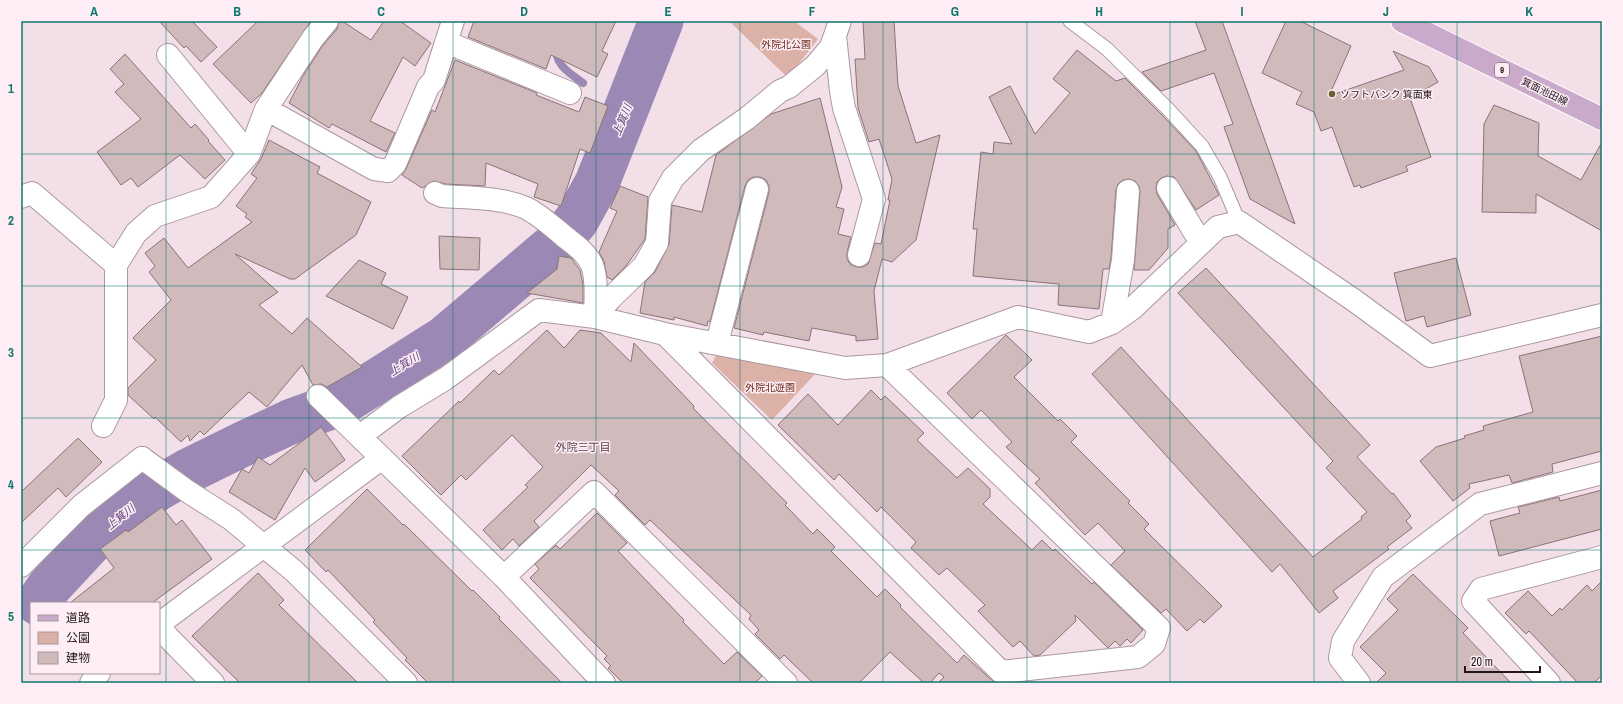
<svg xmlns="http://www.w3.org/2000/svg" width="1623" height="704" viewBox="0 0 1623 704" font-family="'Archivo Narrow','Noto Sans JP',sans-serif">
  <style>
    .green { fill: #dcb1a7 }
    .lines { fill: none; stroke-linecap: round; stroke-linejoin: round }
    .stream { stroke: #9b88b5; stroke-width: 8 }
    .river { stroke: #9b88b5; stroke-width: 45 }
    .building { fill: #d0babc; stroke: #887476 }
    .service-casing { stroke: #ab98a1; stroke-width: 15 }
    .minor-casing { stroke: #ab98a1; stroke-width: 24 }
    .tertiary-casing { stroke: #ab98a1; stroke-width: 24 }
    .primary-casing { stroke: #fff; stroke-width: 24 }
    .service { stroke: #fff; stroke-width: 13 }
    .minor { stroke: #fff; stroke-width: 22 }
    .tertiary { stroke: #fff; stroke-width: 22 }
    .primary { stroke: #caaaca; stroke-width: 22 }
    .grid { fill: none; stroke: #0f766e; stroke-width: 1; stroke-opacity: 0.55 }
    .poi-dot { fill: #69622f; stroke: #feedf4; stroke-width: 1.5 }
    .labels { text-anchor: middle; stroke-width: 3; stroke-linejoin: round; paint-order: stroke }
    .shield { fill: #feedf4; stroke: #63585d; stroke-width: 1 }
    .shield-label { font-size: 9px; font-weight: bold; fill: #20181c }
    .park-label { font-size: 10px; fill: #6b2819; stroke: #feedf4 }
    .street-label { font-size: 10px; fill: #20181c; stroke: #feedf4 }
    .poi-label { font-size: 10px; fill: #20181c; stroke: #feedf4; text-anchor: start }
    .water-label { font-size: 11px; font-style: italic; fill: #614682; stroke: #feedf4 }
    .neighbourhood-label { font-size: 11px; fill: #53424a; stroke: #feedf4 }
    .neatline { fill: none; stroke: #0f766e; stroke-width: 1.5 }
    .grid-label { font-size: 13px; text-anchor: middle; font-weight: bold; fill: #0f766e }
  </style>
  <rect width="100%" height="100%" fill="#f3dfe8"/>
  <path class="green" d="M 729,21 L 794,21 L 818,39 L 797,66 L 785,75 Z
    M 718,352 L 817,372 L 772,420 L 712,363 Z"/>
  <g class="lines">
    <path class="stream" d="M 557,47 C 553,64 571,74 583,83"/>
    <path class="river" d="M 38,603 L 49,587 L 89,544 L 114,521 L 157,489 L 188,471 L 247,442 L 292,421 L 342,403 L 445,338 L 557,243 L 576,221 L 597,183 L 661,21"/>
  </g>
  <path class="building" d="M 159,21 L 192,21 L 217,47 L 201,62 L 186,46 L 184,48 Z
    M 258,21 L 311,21 L 262,93 L 251,103 L 213,64 Z
    M 339,21 L 342,21 L 371,40 L 384,21 L 400,21 L 431,43 L 415,66 L 403,57 L 370,121 L 395,133 L 386,152 L 332,124 L 329,128 L 289,103 L 303,76 L 323,45 L 337,29 Z
    M 474,21 L 616,21 L 602,51 L 608,54 L 597,77 L 551,55 L 546,69 L 468,37 Z
    M 863,21 L 894,21 L 898,86 L 916,143 L 940,135 L 916,240 L 892,262 L 882,259 L 874,291 L 878,339 L 856,341 L 856,336 L 812,328 L 809,341 L 764,332 L 763,335 L 734,328 L 769,192 L 769,186 L 766,180 L 760,177 L 753,177 L 748,180 L 745,186 L 710,322 L 708,321 L 707,326 L 674,317 L 674,320 L 640,313 L 645,282 L 655,272 L 669,244 L 672,205 L 702,212 L 716,155 L 771,114 L 820,98 L 842,187 L 836,207 L 844,209 L 838,234 L 851,237 L 847,252 L 847,259 L 850,264 L 856,267 L 863,267 L 868,264 L 875,243 L 881,244 L 890,200 L 888,200 L 892,179 L 879,139 L 869,142 L 858,108 L 855,59 L 865,59 Z
    M 1195,21 L 1222,21 L 1295,224 L 1250,199 L 1224,127 L 1233,124 L 1214,73 L 1161,91 L 1142,72 L 1206,50 Z
    M 1286,21 L 1300,21 L 1351,46 L 1329,96 L 1404,70 L 1393,51 L 1429,67 L 1438,82 L 1410,98 L 1431,157 L 1406,166 L 1408,171 L 1361,188 L 1360,185 L 1354,187 L 1332,127 L 1321,131 L 1314,112 L 1296,104 L 1302,92 L 1262,73 Z
    M 1077,50 L 1116,81 L 1125,78 L 1161,114 L 1196,151 L 1219,195 L 1196,210 L 1174,177 L 1167,176 L 1161,178 L 1157,182 L 1156,188 L 1157,194 L 1175,225 L 1168,229 L 1168,248 L 1149,270 L 1134,270 L 1140,192 L 1139,186 L 1135,181 L 1129,179 L 1123,180 L 1118,184 L 1116,190 L 1111,258 L 1109,269 L 1103,269 L 1099,309 L 1058,305 L 1059,284 L 973,276 L 977,229 L 973,229 L 981,152 L 993,154 L 994,142 L 1012,144 L 989,97 L 1010,86 L 1035,134 L 1070,93 L 1053,79 Z
    M 125,54 L 191,128 L 195,124 L 209,140 L 208,141 L 225,160 L 205,179 L 180,155 L 138,187 L 131,178 L 121,185 L 97,152 L 141,119 L 115,92 L 124,84 L 110,69 Z
    M 455,60 L 537,93 L 536,95 L 579,112 L 585,97 L 608,106 L 590,153 L 580,149 L 561,206 L 534,197 L 538,184 L 486,163 L 485,186 L 445,184 L 434,181 L 422,188 L 402,175 L 406,169 L 432,110 L 435,112 Z
    M 1494,105 L 1539,123 L 1538,156 L 1581,180 L 1602,142 L 1602,231 L 1536,194 L 1536,213 L 1482,212 L 1484,124 Z
    M 269,140 L 320,167 L 317,173 L 371,202 L 356,235 L 295,279 L 290,279 L 235,254 L 278,292 L 259,305 L 292,334 L 307,318 L 362,367 L 327,387 L 321,384 L 313,385 L 302,365 L 267,407 L 249,392 L 204,435 L 200,431 L 190,441 L 188,435 L 181,442 L 155,417 L 154,419 L 128,395 L 128,388 L 156,360 L 133,338 L 171,300 L 149,272 L 155,266 L 145,253 L 164,238 L 188,268 L 252,222 L 245,217 L 247,214 L 236,206 L 257,178 L 251,174 L 261,159 Z
    M 620,186 L 648,197 L 645,239 L 626,266 L 612,280 L 607,277 L 604,261 L 599,252 L 617,211 L 610,208 Z
    M 439,236 L 480,238 L 479,270 L 440,269 Z
    M 559,256 L 571,258 L 580,270 L 583,285 L 583,303 L 527,293 L 557,269 Z
    M 1456,258 L 1471,315 L 1427,327 L 1424,316 L 1406,321 L 1394,273 Z
    M 359,260 L 386,273 L 381,284 L 408,297 L 393,329 L 326,296 Z
    M 1206,268 L 1370,445 L 1357,457 L 1392,494 L 1393,493 L 1411,516 L 1406,521 L 1412,528 L 1387,547 L 1389,549 L 1333,591 L 1338,598 L 1319,613 L 1280,564 L 1272,572 L 1092,374 L 1121,347 L 1313,557 L 1362,519 L 1361,517 L 1367,512 L 1326,468 L 1333,461 L 1178,293 Z
    M 547,330 L 564,348 L 580,330 L 601,333 L 631,362 L 634,343 L 694,406 L 693,408 L 787,503 L 785,505 L 813,534 L 817,529 L 835,547 L 831,551 L 877,597 L 885,589 L 901,605 L 900,607 L 957,663 L 964,655 L 995,683 L 938,683 L 944,677 L 939,673 L 930,683 L 924,683 L 890,652 L 859,683 L 813,683 L 784,655 L 780,659 L 755,634 L 759,630 L 749,619 L 751,615 L 650,520 L 645,525 L 615,495 L 619,491 L 591,465 L 534,521 L 539,527 L 519,546 L 513,539 L 502,550 L 483,530 L 528,487 L 525,485 L 543,467 L 512,435 L 466,480 L 461,475 L 441,495 L 402,456 L 459,401 L 460,403 L 494,370 L 499,375 Z
    M 1006,335 L 1032,360 L 1014,377 L 1058,421 L 1060,419 L 1077,436 L 1071,442 L 1130,501 L 1128,503 L 1149,524 L 1144,529 L 1222,606 L 1204,623 L 1200,619 L 1187,631 L 1166,609 L 1161,613 L 1111,565 L 1125,551 L 1098,523 L 1085,535 L 1035,483 L 1040,479 L 1006,447 L 1012,442 L 981,410 L 972,419 L 947,393 Z
    M 1602,336 L 1602,451 L 1552,464 L 1553,472 L 1512,483 L 1509,475 L 1469,484 L 1470,488 L 1453,501 L 1420,461 L 1436,447 L 1465,438 L 1464,436 L 1484,430 L 1483,426 L 1533,412 L 1519,356 Z
    M 871,390 L 881,400 L 885,396 L 924,433 L 917,440 L 957,478 L 968,468 L 990,489 L 990,497 L 983,504 L 1032,550 L 1042,540 L 1053,551 L 1055,549 L 1092,584 L 1094,582 L 1143,630 L 1131,643 L 1127,639 L 1120,646 L 1115,641 L 1108,648 L 1075,615 L 1076,621 L 1040,655 L 1034,656 L 1020,641 L 1013,647 L 978,611 L 985,605 L 947,568 L 939,575 L 911,548 L 916,542 L 881,507 L 877,512 L 839,474 L 834,480 L 778,425 L 808,394 L 838,425 Z
    M 321,427 L 345,460 L 315,482 L 305,468 L 275,520 L 229,492 L 242,469 L 249,473 L 258,457 L 270,465 Z
    M 78,438 L 102,462 L 66,497 L 58,488 L 21,523 L 21,492 Z
    M 367,489 L 403,525 L 404,524 L 472,591 L 473,590 L 500,617 L 499,619 L 562,683 L 428,683 L 405,660 L 407,658 L 373,622 L 375,620 L 328,570 L 326,572 L 305,550 Z
    M 1602,490 L 1602,529 L 1499,556 L 1490,521 L 1520,513 L 1518,507 L 1559,497 L 1560,501 Z
    M 162,507 L 176,525 L 182,520 L 212,559 L 152,603 L 70,603 L 114,568 L 100,549 L 126,530 L 128,532 Z
    M 597,513 L 627,543 L 618,551 L 684,620 L 683,622 L 724,664 L 737,652 L 762,676 L 755,683 L 623,683 L 608,668 L 611,666 L 604,659 L 607,656 L 530,578 L 539,569 L 535,564 L 556,545 L 560,549 Z
    M 258,573 L 284,600 L 279,605 L 358,683 L 240,683 L 192,636 Z
    M 1413,574 L 1468,628 L 1463,633 L 1511,683 L 1376,683 L 1386,673 L 1360,647 L 1398,610 L 1387,599 Z
    M 1602,581 L 1602,675 L 1594,683 L 1578,683 L 1529,631 L 1526,634 L 1505,613 L 1528,591 L 1552,616 L 1560,608 L 1562,610 L 1587,585 L 1592,591 Z"/>
  <g class="lines">
    <defs>
      <path id="service" d="M 1070,21 L 1107,49 L 1167,108 L 1202,146 L 1220,177 L 1239,222"/>
      <path id="minor" d="M 835,36 L 841,91 L 844,108 L 874,199 L 859,255
        M 446,42 L 570,93
        M 168,55 L 249,154
        M 266,109 L 374,169 L 388,171 L 395,164 L 428,87 L 434,80 L 453,21
        M 1168,188 L 1201,243
        M 435,193 L 442,196 C 469,198 501,197 526,208 C 540,215 553,227 565,237 C 575,245 587,253 592,265 C 598,281 595,301 595,317
        M 21,197 L 32,193 L 116,265
        M 595,317 L 611,298 L 644,266 L 657,243 L 660,201 L 673,178 L 701,150 L 746,119 L 780,91 L 789,87 L 815,66 L 831,47 L 840,21
        M 1112,323 L 1123,260 L 1128,191
        M 665,334 L 1001,672 L 1138,657 L 1154,644 L 1159,628 L 887,365
        M 717,343 L 757,189
        M 318,396 L 504,577 L 604,683
        M 103,426 L 116,400 L 116,265 L 136,233 L 155,216 L 211,197 L 249,154 L 266,109 L 313,38 L 327,21
        M 360,436 L 399,407 L 445,379 L 539,310 L 595,317 L 665,334 L 845,368 L 887,365 L 1018,317 L 1089,332 L 1112,323 L 1133,308 L 1218,227 L 1239,222 L 1355,301 L 1430,356 L 1602,315
        M 21,566 L 81,506 L 142,458
        M 504,577 L 594,492 L 786,683
        M 159,624 L 382,458
        M 159,628 L 213,683
        M 91,683 L 99,673
        M 1359,683 L 1340,658 L 1343,641 L 1383,577 L 1480,504 L 1602,473
        M 1549,683 L 1473,601 L 1481,589 L 1602,557"/>
      <path id="tertiary" d="M 142,458 L 187,491 L 231,519 L 294,571 L 406,683"/>
      <path id="primary" d="M 1402,21 L 1602,119"/>
    </defs>
    <use href="#service" class="service-casing"/>
    <use href="#minor" class="minor-casing"/>
    <use href="#tertiary" class="tertiary-casing"/>
    <use href="#primary" class="primary-casing"/>
    <use href="#service" class="service"/>
    <use href="#minor" class="minor"/>
    <use href="#tertiary" class="tertiary"/>
    <use href="#primary" class="primary"/>
  </g>
  <path class="grid" d="M 166,21 L 166,683M 309,21 L 309,683M 453,21 L 453,683M 596,21 L 596,683M 740,21 L 740,683M 883,21 L 883,683M 1027,21 L 1027,683M 1170,21 L 1170,683M 1314,21 L 1314,683M 1457,21 L 1457,683M 21,154 L 1602,154M 21,286 L 1602,286M 21,418 L 1602,418M 21,550 L 1602,550"/>
  <circle class="poi-dot" cx="1332" cy="94" r="4"/>
  <g class="labels">
    <rect class="shield" x="1495" y="63" width="14" height="14" rx="3"/>
    <g class="shield-label">
      <text x="1502" y="73">9</text>
    </g>
    <g class="park-label">
      <text x="786" y="48">外院北公園</text>
      <text x="770" y="391">外院北遊園</text>
    </g>
    <g class="street-label">
      <text transform="translate(1545 91) rotate(26)" y="4">箕面池田線</text>
    </g>
    <g class="poi-label">
      <text x="1340" y="98">ソフトバンク 箕面東</text>
    </g>
    <g class="water-label">
      <text transform="translate(622 120) rotate(-68)" y="4">上箕川</text>
      <text transform="translate(404 364) rotate(-32)" y="4">上箕川</text>
      <text transform="translate(120 517) rotate(-39)" y="4">上箕川</text>
    </g>
    <g class="neighbourhood-label">
      <text x="583" y="451">外院三丁目</text>
    </g>
  </g>
  <rect width="1623" height="704" fill="none" stroke="#feedf4" stroke-width="44"/>
  <rect x="30" y="602" width="130" height="72" fill="#feedf4" stroke="#a5989e"/>
  <rect x="38" y="615" width="20" height="6" fill="#caaaca" stroke="#a5989e"/>
  <text x="66" y="622" font-size="12" fill="#20181c">道路</text>
  <rect x="38" y="632" width="20" height="12" fill="#dcb1a7" stroke="#a5989e"/>
  <text x="66" y="642" font-size="12" fill="#20181c">公園</text>
  <rect x="38" y="652" width="20" height="12" fill="#d0babc" stroke="#a5989e"/>
  <text x="66" y="662" font-size="12" fill="#20181c">建物</text>
  <path d="M1465 666v6h75v-6" fill="none" stroke="#20181c" stroke-width="2"/>
  <text x="1471" y="666" font-size="12" fill="#20181c" stroke="#feedf4" stroke-width="3" paint-order="stroke">20 m</text>
  <rect x="22" y="22" width="1579" height="660" class="neatline"/>
  <g class="grid-label">
    <text x="94" y="16">A</text>
    <text x="237" y="16">B</text>
    <text x="381" y="16">C</text>
    <text x="524" y="16">D</text>
    <text x="668" y="16">E</text>
    <text x="812" y="16">F</text>
    <text x="955" y="16">G</text>
    <text x="1099" y="16">H</text>
    <text x="1242" y="16">I</text>
    <text x="1386" y="16">J</text>
    <text x="1529" y="16">K</text>
    <text x="11" y="93">1</text>
    <text x="11" y="225">2</text>
    <text x="11" y="357">3</text>
    <text x="11" y="489">4</text>
    <text x="11" y="621">5</text>
  </g>
</svg>
